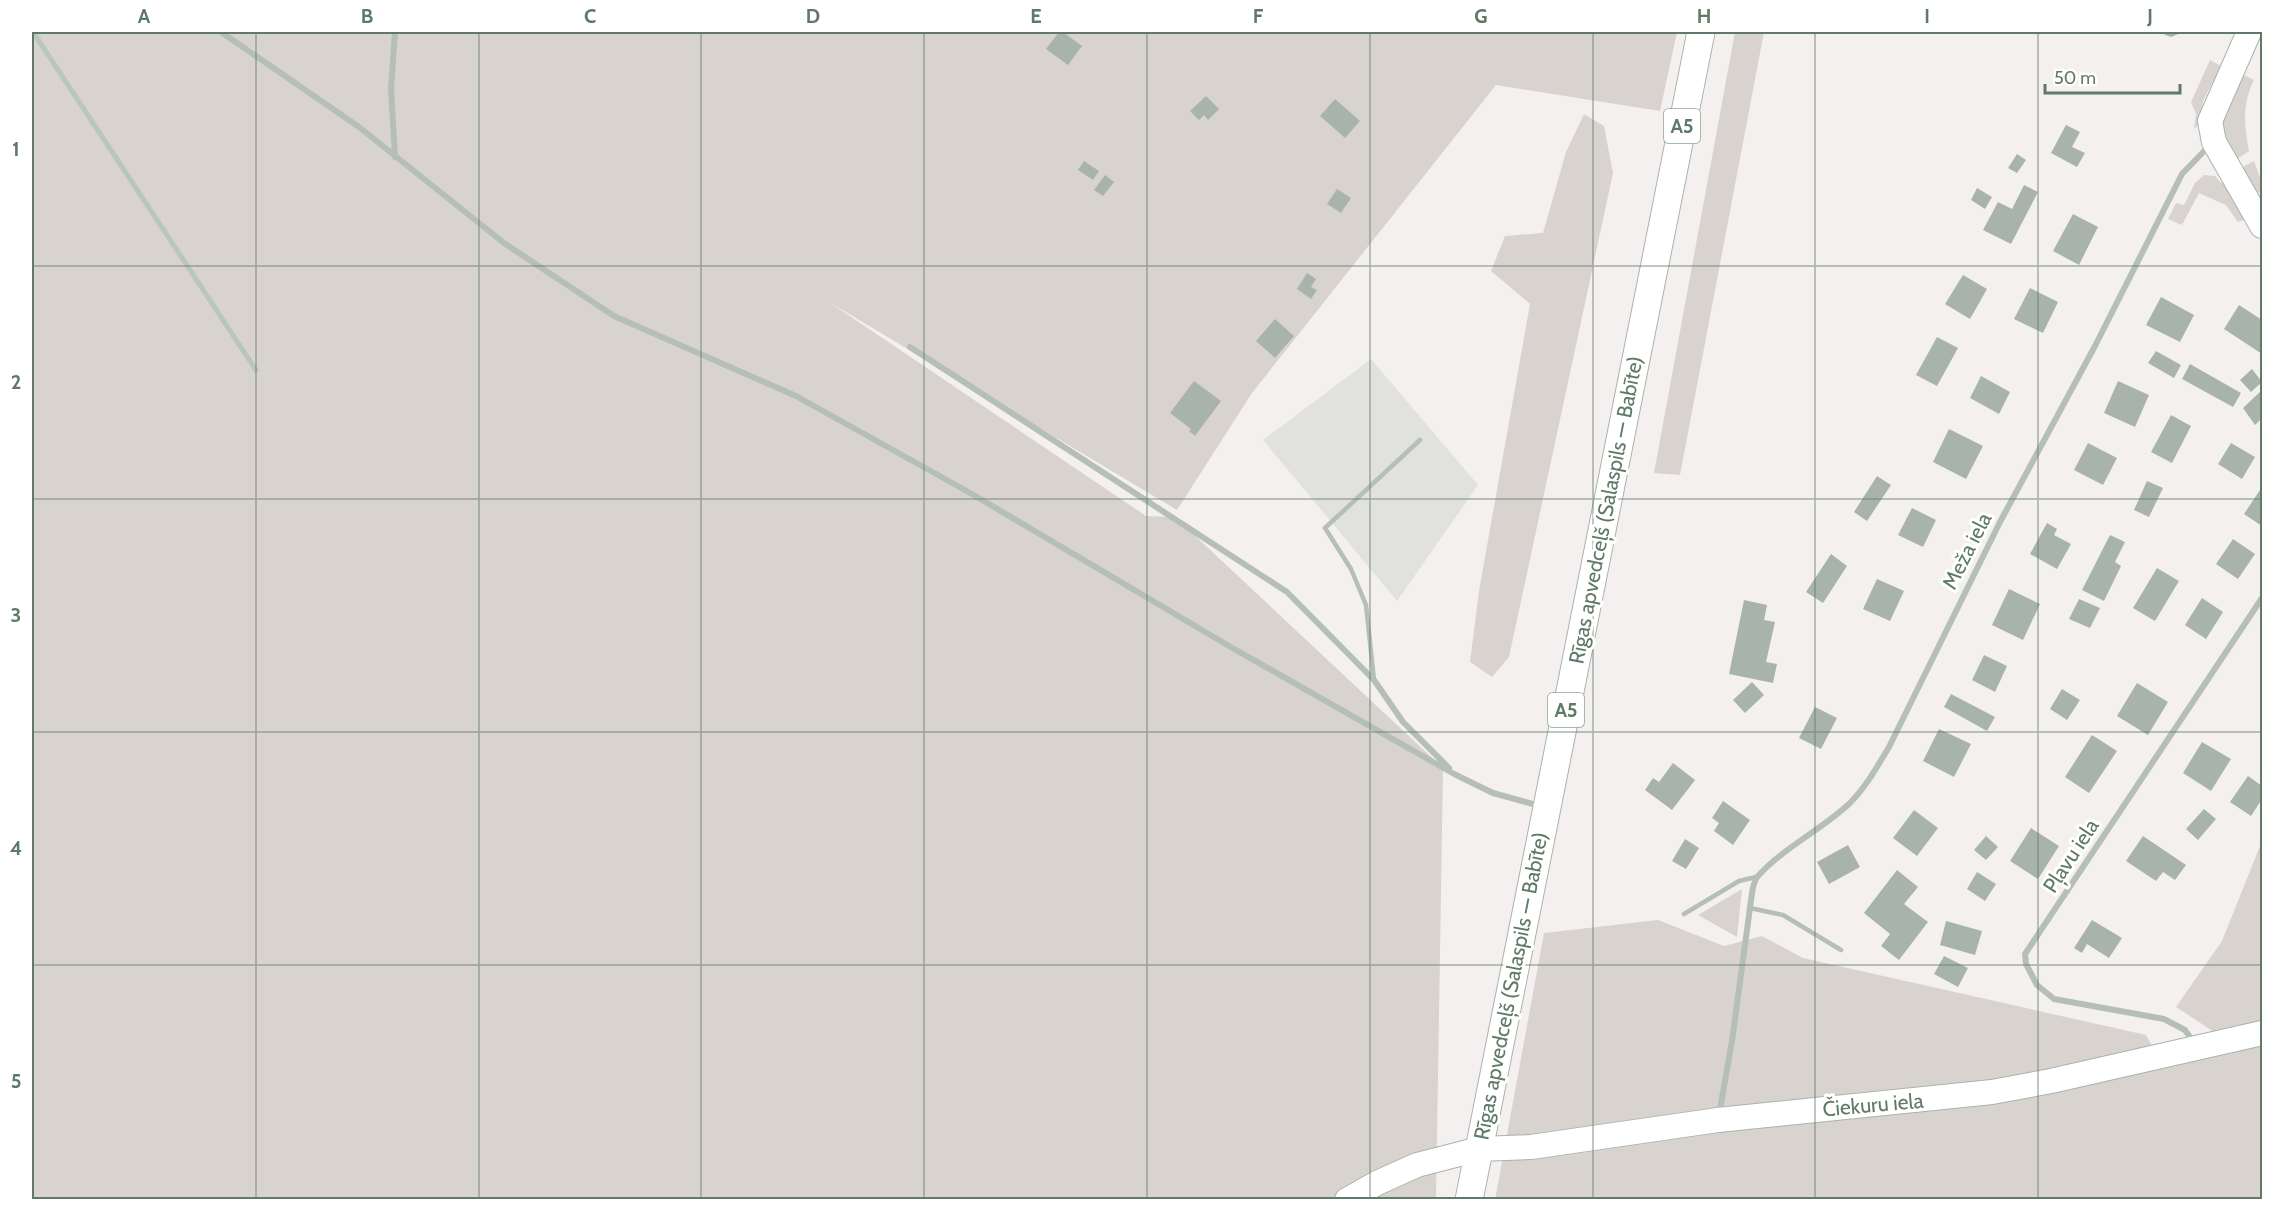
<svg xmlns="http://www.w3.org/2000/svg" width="2294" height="1231" viewBox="0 0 2294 1231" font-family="Cabin,sans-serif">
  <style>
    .built { fill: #e1e1e0 }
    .green { fill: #d9d3cf }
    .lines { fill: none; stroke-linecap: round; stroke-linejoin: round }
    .stream { stroke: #b8c7b9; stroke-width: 5 }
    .building { fill: #a8b4ab }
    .secondary-casing { stroke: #a8b4ab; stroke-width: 26 }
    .trunk-casing { stroke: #aab2ac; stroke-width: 29 }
    .service { stroke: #b5bfb8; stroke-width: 4.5 }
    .minor { stroke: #b5bfb8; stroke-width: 6 }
    .secondary { stroke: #fff; stroke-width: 24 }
    .trunk { stroke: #fff; stroke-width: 27 }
    .grid { fill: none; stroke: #5f7a66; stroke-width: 1.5; stroke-opacity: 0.55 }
    .labels { text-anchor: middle; stroke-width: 6; stroke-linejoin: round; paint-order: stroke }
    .shield { fill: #fff; stroke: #8fa294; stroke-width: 1.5 }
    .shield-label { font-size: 20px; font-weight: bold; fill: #5f7a66 }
    .street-label { font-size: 21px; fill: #5f7a66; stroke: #fff }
    .neatline { fill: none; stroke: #5f7a66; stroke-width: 2 }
    .grid-label { font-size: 20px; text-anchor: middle; font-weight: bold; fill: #5f7a66 }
  </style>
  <rect width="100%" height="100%" fill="#f4f0f0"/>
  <path class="built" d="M 1371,359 L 1478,485 L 1397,601 L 1263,440 Z"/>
  <path class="green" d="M 32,32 L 1677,32 L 1660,111 L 1496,85 L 1252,393 L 1177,510 L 829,302 L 1146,516 L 1175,517 L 1443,768 L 1436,1199 L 32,1199 Z
    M 1735,32 L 1764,32 L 1680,475 L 1654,473 Z
    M 2210,60 L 2221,66 L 2203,101 L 2200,123 L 2194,129 L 2196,114 L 2191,102 Z
    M 2242,74 L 2254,80 C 2242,104 2244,125 2249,151 L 2237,159 C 2213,115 2221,115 2242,74 Z
    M 1584,114 L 1604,126 L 1613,173 L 1509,657 L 1492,677 L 1470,662 L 1479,591 L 1530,304 L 1491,271 L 1505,236 L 1543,233 L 1566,152 Z
    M 2254,161 L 2262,183 L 2262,193 L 2256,192 L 2241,168 Z
    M 2204,175 L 2215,176 L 2221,183 L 2227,180 L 2249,218 L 2238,222 L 2226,205 L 2199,193 L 2182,225 L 2168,219 L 2176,203 L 2184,205 L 2195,183 Z
    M 2262,841 L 2262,1021 L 2214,1032 L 2176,1007 L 2222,941 Z
    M 1742,889 L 1737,937 L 1698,915 Z
    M 1658,920 L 1724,946 L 1762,936 L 1803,958 L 2146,1035 L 2163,1065 L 2262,1044 L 2262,1199 L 1495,1200 L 1544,933 Z"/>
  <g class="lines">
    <path class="stream" d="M 33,32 L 256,370"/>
  </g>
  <path class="building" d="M 1059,32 L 1063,32 L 1082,46 L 1068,65 L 1046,49 Z
    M 2158,32 L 2183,32 L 2171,37 Z
    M 1206,96 L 1219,109 L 1208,120 L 1204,115 L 1199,120 L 1190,111 Z
    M 1335,99 L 1360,121 L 1345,138 L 1320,116 Z
    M 2066,125 L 2080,132 L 2072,147 L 2085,153 L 2077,167 L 2051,153 Z
    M 2017,154 L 2026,160 L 2017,173 L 2008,168 Z
    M 1084,161 L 1099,171 L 1093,180 L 1078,170 Z
    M 1105,175 L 1114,182 L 1103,196 L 1094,190 Z
    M 2024,185 L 2038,192 L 2011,244 L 1983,230 L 1998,202 L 2012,209 Z
    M 1977,188 L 1992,197 L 1985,209 L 1971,200 Z
    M 1337,189 L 1351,198 L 1341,213 L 1327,204 Z
    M 2073,214 L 2098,227 L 2079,265 L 2053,251 Z
    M 1307,273 L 1316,279 L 1311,287 L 1317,290 L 1311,299 L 1297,289 Z
    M 1963,275 L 1987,289 L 1970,319 L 1945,304 Z
    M 2030,288 L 2058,302 L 2043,333 L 2014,319 Z
    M 2161,297 L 2194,315 L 2180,342 L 2146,325 Z
    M 2239,305 L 2262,320 L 2262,354 L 2224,329 Z
    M 1275,319 L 1294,336 L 1275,358 L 1256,341 Z
    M 1937,337 L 1958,348 L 1937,386 L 1916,375 Z
    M 2156,351 L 2181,365 L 2174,378 L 2148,363 Z
    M 2190,364 L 2241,393 L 2233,407 L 2182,379 Z
    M 2252,369 L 2262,382 L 2251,392 L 2240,380 Z
    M 1981,376 L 2010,392 L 1999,414 L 1970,398 Z
    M 1194,381 L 1221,401 L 1195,436 L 1189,431 L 1191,429 L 1170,413 Z
    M 2118,381 L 2149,395 L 2135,427 L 2104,413 Z
    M 2262,390 L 2262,418 L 2255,425 L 2243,408 Z
    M 2171,415 L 2191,426 L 2172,463 L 2151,452 Z
    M 1949,429 L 1983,446 L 1966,479 L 1933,462 Z
    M 2088,443 L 2117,458 L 2103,485 L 2074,470 Z
    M 2231,443 L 2255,457 L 2242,479 L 2218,464 Z
    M 1877,476 L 1891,485 L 1867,521 L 1854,512 Z
    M 2147,481 L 2163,488 L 2149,517 L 2134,510 Z
    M 2262,487 L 2262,526 L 2244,514 Z
    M 1912,508 L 1936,520 L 1923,547 L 1898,535 Z
    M 2047,523 L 2057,529 L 2054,535 L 2071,544 L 2057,569 L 2030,554 Z
    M 2110,535 L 2125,542 L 2115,562 L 2121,566 L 2104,601 L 2082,590 Z
    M 2233,539 L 2255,554 L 2238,579 L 2216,564 Z
    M 1831,554 L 1847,566 L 1823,603 L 1806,592 Z
    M 2157,568 L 2179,581 L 2155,621 L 2133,608 Z
    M 1877,579 L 1904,591 L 1890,621 L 1863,609 Z
    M 2009,589 L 2040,604 L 2023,640 L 1992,625 Z
    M 2202,598 L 2223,612 L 2206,639 L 2185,625 Z
    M 2079,599 L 2100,608 L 2090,628 L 2069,619 Z
    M 1744,600 L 1767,605 L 1764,620 L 1775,622 L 1766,662 L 1777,664 L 1773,683 L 1729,674 Z
    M 1984,655 L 2007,666 L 1995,692 L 1972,680 Z
    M 1752,682 L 1764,695 L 1745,713 L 1733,700 Z
    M 2137,683 L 2168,702 L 2148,735 L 2117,716 Z
    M 2062,689 L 2080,700 L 2067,720 L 2050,709 Z
    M 1951,694 L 1995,717 L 1987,731 L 1944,707 Z
    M 1815,707 L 1837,718 L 1821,749 L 1799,738 Z
    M 1939,729 L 1971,744 L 1954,777 L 1923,761 Z
    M 2092,735 L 2117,751 L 2089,793 L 2065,777 Z
    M 2202,742 L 2231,759 L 2211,791 L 2183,773 Z
    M 1673,763 L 1695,780 L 1672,810 L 1645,790 L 1653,778 L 1659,782 Z
    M 2248,776 L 2262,786 L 2262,799 L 2251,816 L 2230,802 Z
    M 1723,801 L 1750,820 L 1733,845 L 1714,831 L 1719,823 L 1712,818 Z
    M 2204,809 L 2216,819 L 2198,840 L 2186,829 Z
    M 1914,810 L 1938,828 L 1917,856 L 1893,838 Z
    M 2031,828 L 2059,846 L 2038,879 L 2010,861 Z
    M 1986,836 L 1998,847 L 1986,860 L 1974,850 Z
    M 2143,836 L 2186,865 L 2175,880 L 2163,872 L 2156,881 L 2126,861 Z
    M 1685,839 L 1699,848 L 1686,869 L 1672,861 Z
    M 1848,845 L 1860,867 L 1829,884 L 1817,862 Z
    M 1897,870 L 1918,887 L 1904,904 L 1928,922 L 1899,960 L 1881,946 L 1890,934 L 1864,913 Z
    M 1977,872 L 1996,884 L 1985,901 L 1967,889 Z
    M 2092,920 L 2122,938 L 2109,958 L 2087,944 L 2082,953 L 2074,948 Z
    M 1946,921 L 1982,931 L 1975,955 L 1940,945 Z
    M 1944,956 L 1968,968 L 1958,987 L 1934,974 Z"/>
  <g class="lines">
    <defs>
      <path id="secondary" d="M 2249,32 L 2210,121 L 2214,142 L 2262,226
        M 1347,1200 L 1377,1183 L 1417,1165 L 1479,1149 L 1531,1147 L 1718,1120 L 1992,1092 L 2051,1081 L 2262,1033"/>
      <path id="trunk" d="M 1469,1200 L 1701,32"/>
    </defs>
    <use href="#secondary" class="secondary-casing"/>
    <use href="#trunk" class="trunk-casing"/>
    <path class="service" d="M 1374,680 L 1366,605 L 1351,569 L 1325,528 L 1420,440
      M 1750,908 L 1783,915 L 1841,950
      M 1684,914 L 1739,881 L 1756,877"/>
    <path class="minor" d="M 221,32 L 359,127 L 504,243 L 614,316 L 796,396 L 972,494 L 1229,646 L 1456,775 L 1493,793 L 1540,806
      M 395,32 L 391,88 L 395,157
      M 910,347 L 1287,592 L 1374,680 L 1403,722 L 1449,768
      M 2194,1043 L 2185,1030 L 2164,1019 L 2054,999 L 2037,985 L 2026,964 L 2025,954 L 2262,598
      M 1719,1115 L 1732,1041 L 1752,893 C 1753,888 1754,880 1758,876 C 1782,849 1822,829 1849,804 C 1866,787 1877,767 1889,747 L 2000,522 L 2095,346 L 2182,174 L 2209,146"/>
    <use href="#secondary" class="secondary"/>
    <use href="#trunk" class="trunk"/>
  </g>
  <path class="grid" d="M 256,32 L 256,1200M 479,32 L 479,1200M 701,32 L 701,1200M 924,32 L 924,1200M 1147,32 L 1147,1200M 1370,32 L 1370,1200M 1593,32 L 1593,1200M 1815,32 L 1815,1200M 2038,32 L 2038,1200M 32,266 L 2262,266M 32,499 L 2262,499M 32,732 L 2262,732M 32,965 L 2262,965"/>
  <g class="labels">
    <g class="shield">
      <rect x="1664" y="109" width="36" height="34" rx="4.5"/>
      <rect x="1548" y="693" width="36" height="34" rx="4.5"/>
    </g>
    <g class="shield-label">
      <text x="1682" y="133">A5</text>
      <text x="1566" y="717">A5</text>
    </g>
    <g class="street-label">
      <text transform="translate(1606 510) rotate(-79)" y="7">Rīgas apvedceļš (Salaspils — Babīte)</text>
      <text transform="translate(1967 551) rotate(-63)" y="7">Meža iela</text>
      <text transform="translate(2071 856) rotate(-57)" y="7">Pļavu iela</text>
      <text transform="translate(1511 986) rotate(-79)" y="7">Rīgas apvedceļš (Salaspils — Babīte)</text>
      <text transform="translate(1873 1105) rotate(-5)" y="7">Čiekuru iela</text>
    </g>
  </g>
  <rect width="2294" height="1231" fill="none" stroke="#ffffff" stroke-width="66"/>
  <path d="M2045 84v9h135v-9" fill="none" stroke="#5f7a66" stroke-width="3"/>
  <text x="2054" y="84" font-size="18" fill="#5f7a66" stroke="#ffffff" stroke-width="4.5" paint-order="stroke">50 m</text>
  <rect x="33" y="33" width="2228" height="1165" class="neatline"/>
  <g class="grid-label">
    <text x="144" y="23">A</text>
    <text x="367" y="23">B</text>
    <text x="590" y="23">C</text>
    <text x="813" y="23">D</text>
    <text x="1036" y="23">E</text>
    <text x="1258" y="23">F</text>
    <text x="1481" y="23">G</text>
    <text x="1704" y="23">H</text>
    <text x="1927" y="23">I</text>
    <text x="2150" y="23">J</text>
    <text x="16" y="156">1</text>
    <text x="16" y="389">2</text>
    <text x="16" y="622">3</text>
    <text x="16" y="855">4</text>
    <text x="16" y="1088">5</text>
  </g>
</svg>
